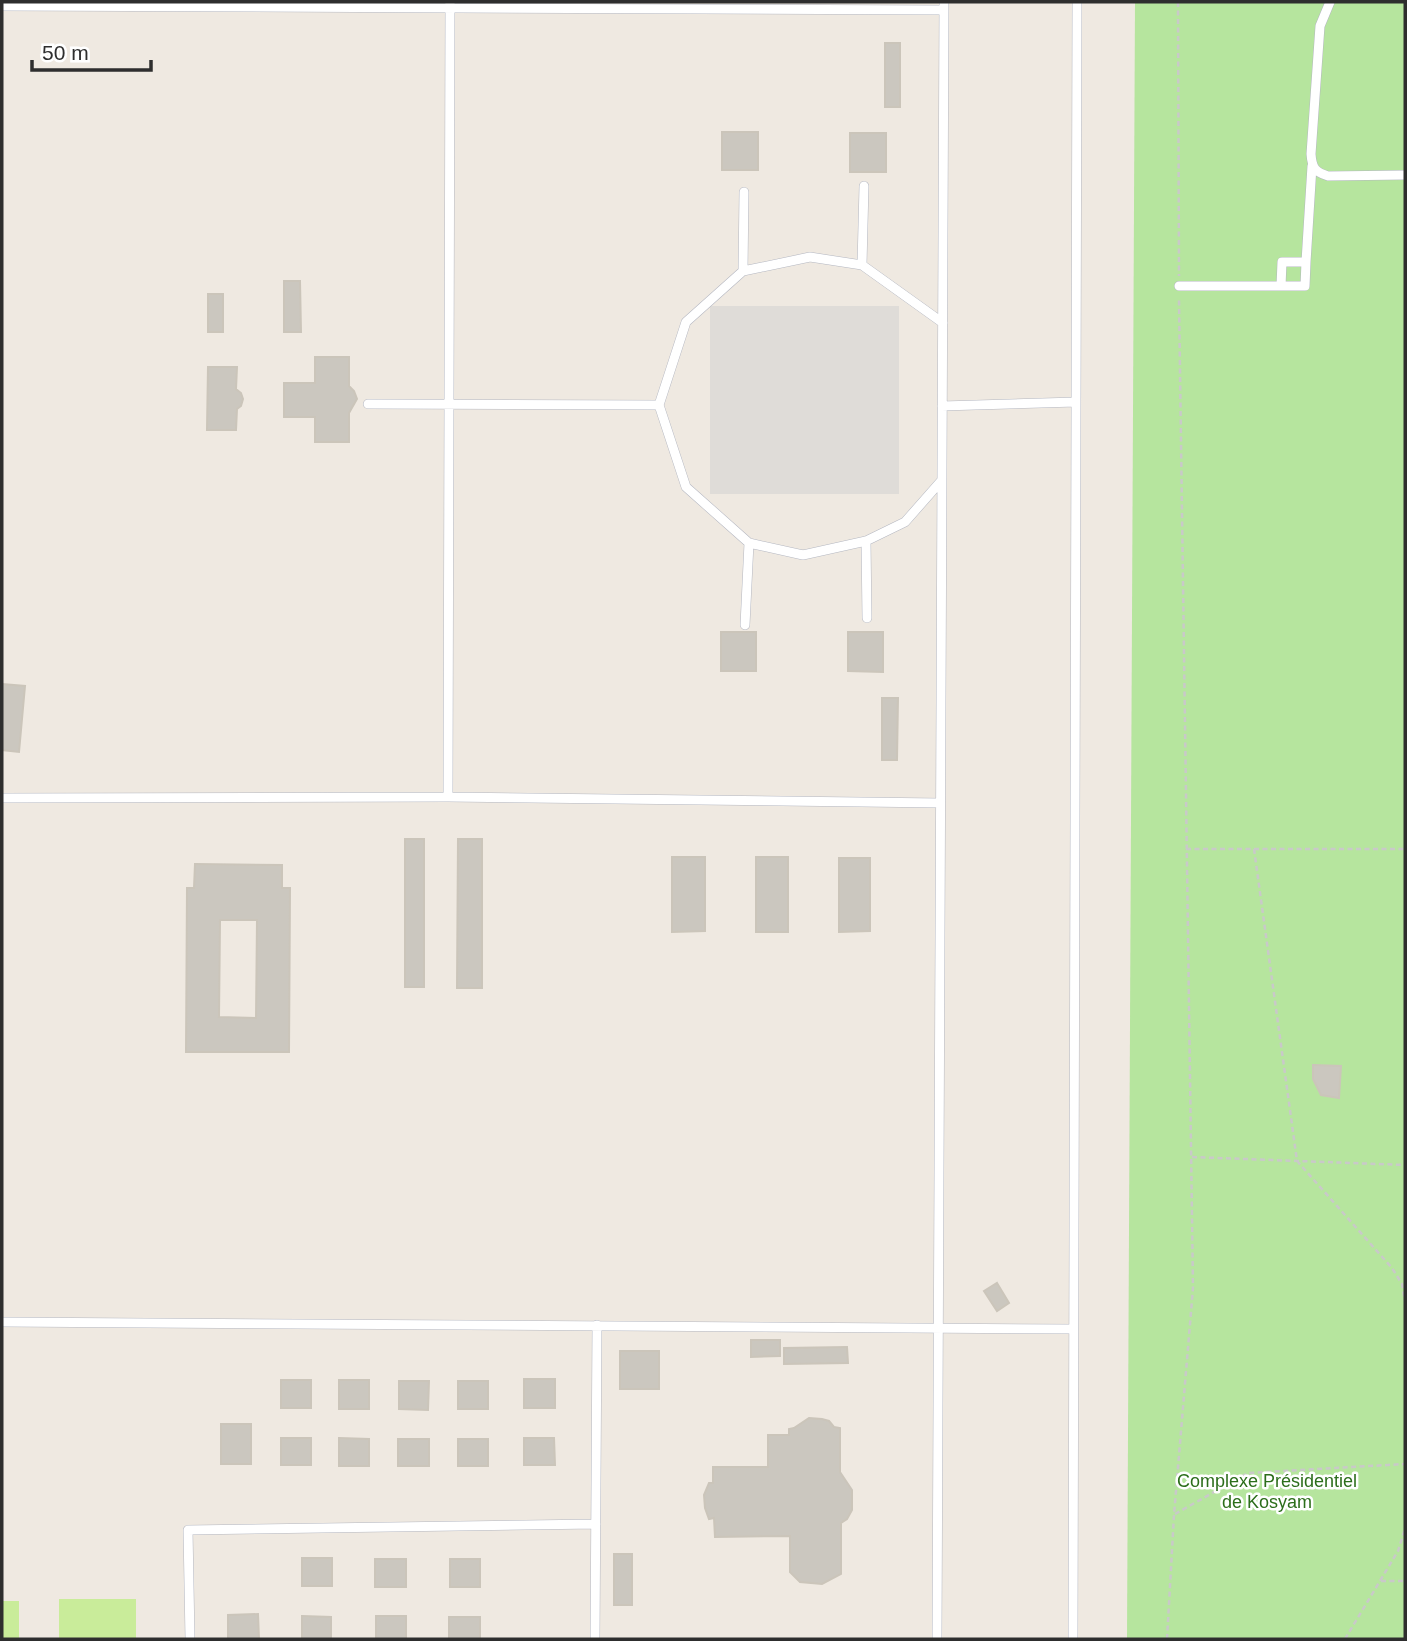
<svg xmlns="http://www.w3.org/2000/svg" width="1407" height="1641" viewBox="0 0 1407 1641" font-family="Helvetica,sans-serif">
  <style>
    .green { fill: #b6e59e }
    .pitch { fill: #c9ec9a }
    .plaza { fill: #dfdcd8 }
    .building { fill: #cbc7bf; stroke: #cbc5ba; stroke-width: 2; fill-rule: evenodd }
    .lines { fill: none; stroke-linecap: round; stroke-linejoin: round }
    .service-casing { stroke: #b4b7c1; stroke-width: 10 }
    .path { stroke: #c9c9c9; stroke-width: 2.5; stroke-dasharray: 5 3.5; stroke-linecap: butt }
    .service { stroke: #fff; stroke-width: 9 }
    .labels { text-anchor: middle; stroke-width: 5; stroke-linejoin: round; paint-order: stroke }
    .park-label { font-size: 18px; fill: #2c6e1b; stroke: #fff }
  </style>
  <rect width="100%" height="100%" fill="#efe9e1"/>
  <path class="green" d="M 1135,2 L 1405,2 L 1405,1639 L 1127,1639 Z"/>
  <path class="pitch" d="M 59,1599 L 136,1599 L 136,1639 L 59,1639 Z
    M 2,1601 L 19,1601 L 19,1639 L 2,1639 Z"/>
  <path class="plaza" d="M 710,306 L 899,306 L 899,494 L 710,494 Z"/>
  <path class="building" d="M 885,43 L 900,43 L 900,107 L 885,107 Z
    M 722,132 L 758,132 L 758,170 L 722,170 Z
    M 850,133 L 886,133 L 886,172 L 850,172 Z
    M 284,281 L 300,281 L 301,332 L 284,332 Z
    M 208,294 L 223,294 L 223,332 L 208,332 Z
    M 315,357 L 349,357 L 349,386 L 354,391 L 357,399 L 349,413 L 349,442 L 315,442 L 315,417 L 284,417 L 284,383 L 315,383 Z
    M 208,367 L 237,367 L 236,389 L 241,393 L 243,399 L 241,406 L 237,409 L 236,430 L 207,430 Z
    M 721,632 L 756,632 L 756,671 L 721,671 Z
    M 848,632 L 883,632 L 883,672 L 848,671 Z
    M 2,684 L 25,686 L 19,752 L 2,750 Z
    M 882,698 L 898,698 L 897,760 L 882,760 Z
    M 405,839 L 424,839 L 424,987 L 405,987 Z
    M 458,839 L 482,839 L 482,988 L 457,988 Z
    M 672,857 L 705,857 L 705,931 L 672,932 Z
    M 756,857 L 788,857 L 788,932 L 756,932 Z
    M 839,858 L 870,858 L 870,931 L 839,932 Z
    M 195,864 L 282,865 L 282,888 L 290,888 L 289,1052 L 186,1052 L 187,888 L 194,888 ZM 220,920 L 257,920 L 256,1018 L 219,1017 Z
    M 1313,1065 L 1341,1066 L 1339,1098 L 1321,1095 L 1313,1079 Z
    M 997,1283 L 1009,1303 L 997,1311 L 984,1291 Z
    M 751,1340 L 780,1340 L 780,1356 L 751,1357 Z
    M 847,1347 L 848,1363 L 784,1364 L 784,1348 Z
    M 620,1351 L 659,1351 L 659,1389 L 620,1389 Z
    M 524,1379 L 555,1379 L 555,1408 L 524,1408 Z
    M 281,1380 L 311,1380 L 311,1408 L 281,1408 Z
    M 339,1380 L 369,1380 L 369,1409 L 339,1409 Z
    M 399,1381 L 429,1381 L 428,1410 L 399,1409 Z
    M 458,1381 L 488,1381 L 488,1409 L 458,1409 Z
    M 809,1418 L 822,1419 L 829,1421 L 834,1427 L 840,1428 L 840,1472 L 852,1490 L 852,1510 L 847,1519 L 841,1523 L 841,1574 L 822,1584 L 800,1582 L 790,1572 L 790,1536 L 715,1537 L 714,1518 L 709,1519 L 705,1508 L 704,1495 L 709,1483 L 713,1483 L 713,1467 L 768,1467 L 768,1435 L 789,1435 L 789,1429 L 794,1428 Z
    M 221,1424 L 251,1424 L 251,1464 L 221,1464 Z
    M 281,1438 L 311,1438 L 311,1465 L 281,1465 Z
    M 339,1438 L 369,1439 L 369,1466 L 339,1466 Z
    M 524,1438 L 554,1438 L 555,1465 L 524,1465 Z
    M 398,1439 L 429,1439 L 429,1466 L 398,1466 Z
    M 458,1439 L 488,1439 L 488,1466 L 458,1466 Z
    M 614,1554 L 632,1554 L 632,1605 L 614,1605 Z
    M 302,1558 L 332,1558 L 332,1586 L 302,1586 Z
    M 375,1559 L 406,1559 L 406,1587 L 375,1587 Z
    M 450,1559 L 480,1559 L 480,1587 L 450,1587 Z
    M 258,1614 L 259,1639 L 228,1639 L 228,1615 Z
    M 302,1616 L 331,1617 L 331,1639 L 302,1639 Z
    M 376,1616 L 406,1616 L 406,1639 L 376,1639 Z
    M 449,1617 L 480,1617 L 480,1639 L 449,1639 Z"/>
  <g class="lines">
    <defs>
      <path id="service" d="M 1330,2 L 1320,26 L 1311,154 C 1312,168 1315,172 1328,176 L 1405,175
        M 2,6 L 944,10
        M 862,265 L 864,186
        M 743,271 L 744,192
        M 1179,286 L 1281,286 L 1282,262 L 1306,262 L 1312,166
        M 1281,286 L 1305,286 L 1306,262
        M 368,404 L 659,405 L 686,322 L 743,271 L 810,257 L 862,265 L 943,323
        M 659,405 L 686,487 L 749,543 L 803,555 L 866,541 L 905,522 L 942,480
        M 942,406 L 1076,402
        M 866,541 L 867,618
        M 745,625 L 749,543
        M 448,797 L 450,2
        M 2,798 L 448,797 L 940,803
        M 2,1322 L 1073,1329
        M 190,1639 L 188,1530 L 596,1524
        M 595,1639 L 597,1325
        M 937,1639 L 944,2
        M 1073,1639 L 1077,2"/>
    </defs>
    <use href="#service" class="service-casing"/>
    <path class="path" d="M 1178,2 L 1179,276
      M 1186,849 L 1405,849
      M 1254,849 L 1297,1161 L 1392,1268 L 1402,1284 L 1405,1301
      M 1192,1157 L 1405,1165
      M 1175,1514 L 1248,1473 L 1405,1464
      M 1381,1581 L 1405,1581
      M 1167,1639 L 1174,1515 L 1193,1288 L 1179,300
      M 1345,1639 L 1398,1551 L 1405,1529"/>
    <use href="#service" class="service"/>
  </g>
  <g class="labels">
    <g class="park-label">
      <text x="1267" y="1487">Complexe Présidentiel<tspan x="1267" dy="21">de Kosyam</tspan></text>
    </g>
  </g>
  <rect width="1407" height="1641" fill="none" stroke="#2e2e2e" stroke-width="7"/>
  <path d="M32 60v10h119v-10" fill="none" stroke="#2e2e2e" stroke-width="3.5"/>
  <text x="42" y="60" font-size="21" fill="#2e2e2e" stroke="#ffffff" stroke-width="5" paint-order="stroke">50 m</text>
</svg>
